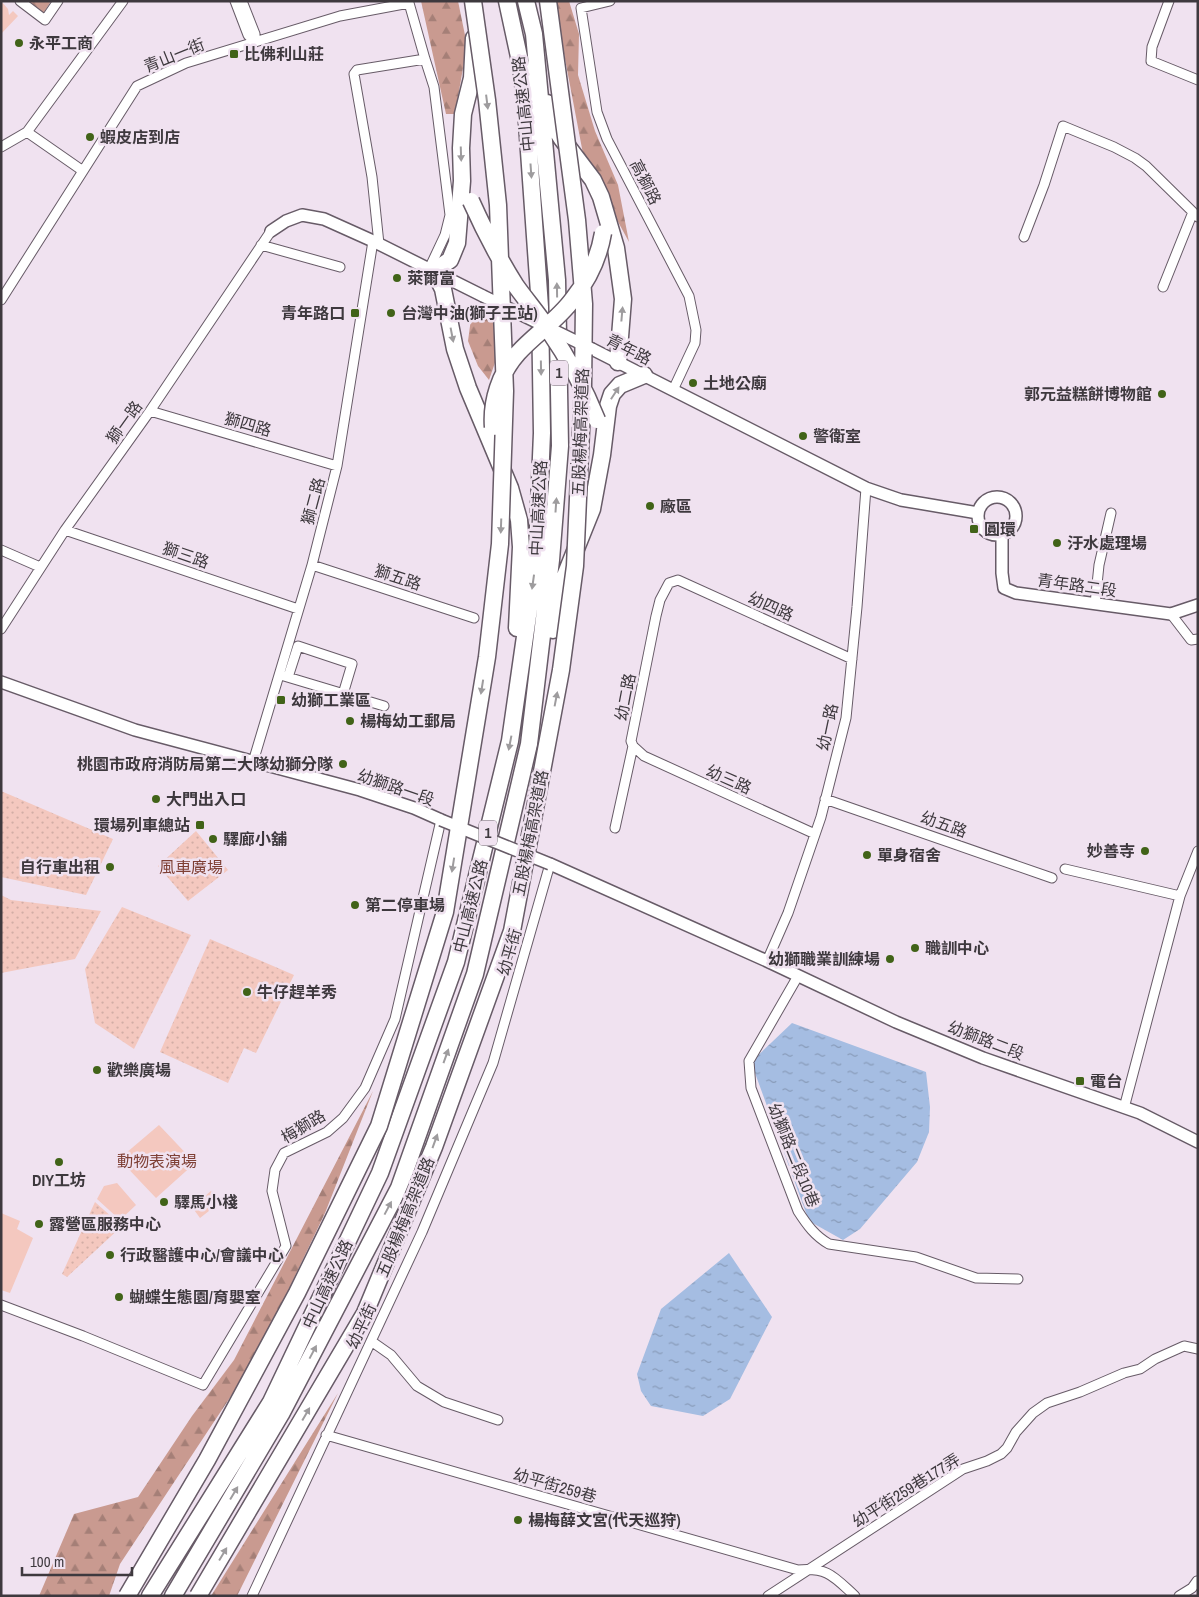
<svg xmlns="http://www.w3.org/2000/svg" width="1199" height="1597" viewBox="0 0 1199 1597" font-family="'Archivo Narrow','Noto Sans TC',sans-serif">
  <style>
    .grass { fill: url(#grass-dots) }
    .forest { fill: url(#forest-firs) }
    .park { fill: #f4c8bf }
    .water { fill: url(#water-ripples) }
    .lines { fill: none; stroke-linecap: round; stroke-linejoin: round }
    .minor-casing { stroke: #675b67; stroke-width: 11 }
    .tertiary-casing { stroke: #675b67; stroke-width: 14 }
    .motorway-casing { stroke: #675b67; stroke-width: 19 }
    .minor { stroke: #fff; stroke-width: 9 }
    .tertiary { stroke: #fff; stroke-width: 11 }
    .motorway { stroke: #fff; stroke-width: 16 }
    .tertiary-bridge-casing { stroke: #675b67; stroke-width: 14; stroke-linecap: butt }
    .motorway-bridge-casing { stroke: #675b67; stroke-width: 19; stroke-linecap: butt }
    .tertiary-bridge { stroke: #fff; stroke-width: 11 }
    .motorway-bridge { stroke: #fff; stroke-width: 16 }
    .oneway { fill: #9e9c9e }
    .poi-dot { fill: #416318; stroke: #f0e2f0; stroke-width: 2 }
    .labels { text-anchor: middle; stroke-width: 5; stroke-linejoin: round; paint-order: stroke }
    .shield { fill: #f0e2f0; stroke: #736c73; stroke-width: 1 }
    .shield-label { font-size: 15px; font-weight: bold; fill: #3e393e }
    .poi-label { font-size: 16px; font-weight: bold; fill: #3e393e; stroke: #f0e2f0; text-anchor: start }
    .street-label { font-size: 16px; fill: #3e393e; stroke: #f0e2f0 }
    .park-label { font-size: 16px; fill: #7e3f34; stroke: #f0e2f0 }
  </style>
  <defs>
    <pattern id="grass-dots" width="8" height="8" patternUnits="userSpaceOnUse" patternTransform="scale(1.25)"><rect width="8" height="8" fill="#f4c8bf"/><path d="M2 2h.1M6 6h.1" fill="none" stroke="#d2ada5" stroke-width="1.8" stroke-linecap="round"/></pattern>
    <pattern id="forest-firs" width="22" height="20" patternUnits="userSpaceOnUse" patternTransform="scale(1.25)"><rect width="22" height="20" fill="#c99a90"/><path d="M5 1l3.5 6h-7zM16 11l3.5 6h-7z" fill="#a57f77"/></pattern>
    <pattern id="water-ripples" width="26" height="14" patternUnits="userSpaceOnUse" patternTransform="scale(1.25)"><rect width="26" height="14" fill="#a5bde2"/><path d="M2 4q2-2 4 0t4 0M15 11q2-2 4 0t4 0" fill="none" stroke="#889bb9"/></pattern>
  </defs>
  <rect width="100%" height="100%" fill="#f0e2f0"/>
  <path class="grass" d="M 1,791 L 113,839 L 86,895 L 1,877 Z
    M 196,831 L 228,870 L 188,901 L 158,866 Z
    M 1,895 L 11,900 L 101,911 L 75,959 L 1,973 Z
    M 122,907 L 191,935 L 134,1049 L 95,1023 L 85,969 Z
    M 210,939 L 294,975 L 256,1053 L 244,1048 L 228,1083 L 160,1052 Z
    M 95,1202 L 122,1226 L 67,1277 L 62,1274 Z"/>
  <path class="forest" d="M 26,1 L 51,1 L 43,14 Z
    M 421,1 L 458,1 L 467,45 L 455,114 L 446,114 Z
    M 554,1 L 569,1 L 579,34 L 578,75 L 595,131 L 618,185 L 629,242 L 584,159 Z
    M 472,311 L 496,324 L 499,351 L 489,380 L 478,366 L 468,341 Z
    M 373,1091 L 325,1213 L 274,1320 L 235,1390 L 120,1564 L 109,1596 L 39,1596 L 74,1514 L 138,1497 L 192,1416 L 234,1360 Z
    M 338,1393 L 237,1596 L 211,1596 Z"/>
  <path class="park" d="M 1,1 L 8,9 L 9,15 L 13,11 L 18,16 L 1,34 Z
    M 159,1125 L 195,1163 L 156,1198 L 119,1159 Z
    M 117,1183 L 136,1205 L 120,1220 L 97,1199 L 104,1186 Z
    M 211,1191 L 219,1203 L 200,1218 L 192,1207 Z
    M 1,1213 L 20,1221 L 17,1229 L 33,1238 L 10,1293 L 1,1290 Z"/>
  <path class="water" d="M 792,1023 L 926,1072 L 930,1107 L 929,1132 L 917,1162 L 860,1229 L 843,1240 L 809,1221 L 751,1062 Z
    M 729,1253 L 772,1317 L 730,1399 L 703,1416 L 651,1406 L 641,1391 L 637,1374 L 661,1309 Z"/>
  <g class="lines">
    <defs>
      <path id="minor" d="M 20,1 L 45,20 L 58,1
        M 235,1 L 248,35 L 255,42
        M 242,1 L 255,34 L 255,42
        M 610,1 L 581,8 L 597,112 L 607,139 L 689,296 L 696,330 L 695,343 L 673,390
        M 1169,1 L 1152,47 L 1151,61 L 1198,80
        M 27,132 L 83,171
        M 1,147 L 27,132 L 123,1
        M 1024,237 L 1044,185 L 1063,126 L 1114,147 L 1135,158 L 1146,166 L 1198,217
        M 379,244 L 372,177 L 354,74 L 357,70 L 425,59
        M 261,245 L 340,267
        M 1163,287 L 1193,212
        M 1,300 L 137,86 L 186,63 L 340,16 L 409,3 L 425,59 L 434,87 L 450,215 L 445,235 L 429,269
        M 150,411 L 337,466
        M 65,530 L 298,609
        M 1,550 L 40,567
        M 312,565 L 474,618
        M 1095,604 L 1099,565 L 1111,513
        M 1171,614 L 1191,640 L 1198,639
        M 1,629 L 65,530 L 150,411 L 271,231
        M 284,676 L 384,706
        M 288,677 L 298,646 L 352,664 L 343,694
        M 633,746 L 644,756 L 815,834
        M 253,762 L 312,565 L 337,466 L 373,241
        M 825,799 L 1052,878
        M 615,828 L 633,746 L 631,741 L 656,616 L 660,600 L 669,583 L 678,580 L 852,659
        M 1065,869 L 1180,896
        M 767,961 L 788,913 L 821,817 L 846,718 L 857,607 L 866,488
        M 798,976 L 749,1061 L 751,1088 L 798,1211 C 807,1225 815,1236 829,1244 L 916,1257 L 976,1278 L 1018,1279
        M 1124,1108 L 1180,896 L 1198,851
        M 1,1305 L 83,1336 L 203,1385 L 286,1246 L 272,1191 L 275,1170 L 284,1153 L 327,1132 L 343,1118 L 365,1088 L 395,1019 L 441,820
        M 371,1341 L 391,1355 L 417,1386 L 444,1402 L 498,1420
        M 326,1435 L 798,1570 C 828,1567 834,1577 855,1596
        M 252,1596 L 422,1232 L 493,1063 L 550,864
        M 768,1596 L 963,1469 L 987,1461 L 1001,1454 L 1007,1448 L 1016,1432 L 1033,1413 L 1047,1403 L 1080,1392 L 1124,1373 L 1140,1369 L 1155,1359 L 1184,1346 L 1198,1349
        M 1179,1596 L 1192,1588 L 1197,1581"/>
      <path id="tertiary" d="M 271,231 L 286,221 L 302,215 L 324,219 L 373,241 L 483,296
        M 592,349 L 866,488 L 901,500 L 978,513
        M978 516a19 19 0 1 1 38 0a19 19 0 1 1-38 0Z
        M 1002,534 L 1002,573 L 1004,588 L 1016,593 L 1171,614 L 1198,605
        M 1,682 L 135,730 L 360,790 L 414,808 L 441,820
        M 550,864 L 767,961 L 896,1022 L 983,1058 L 1140,1113 L 1198,1142"/>
      <path id="motorway" d="M 474,38 L 472,78 L 463,114 L 461,148 L 462,181 L 457,243 L 450,260 L 434,271 L 443,289 L 455,349 L 468,388 L 510,488 L 519,520 L 521,547 L 517,628
        M 547,103 L 554,126 L 562,139 L 593,180 L 601,197 L 616,248 L 623,299 L 618,362
        M 553,630 L 561,586 L 592,509 L 602,455 L 608,406 L 612,394 L 620,385 L 644,375
        M 150,1596 L 271,1402 L 380,1173 L 456,962 L 510,741 L 537,553 L 542,433 L 540,307 L 526,109 L 521,66 L 507,1
        M 173,1596 L 281,1414 L 399,1188 L 475,974 L 529,744 L 551,560 L 560,446 L 557,280 L 534,34 L 526,1"/>
    </defs>
    <use href="#minor" class="minor-casing"/>
    <use href="#tertiary" class="tertiary-casing"/>
    <use href="#motorway" class="motorway-casing"/>
    <use href="#minor" class="minor"/>
    <use href="#tertiary" class="tertiary"/>
    <use href="#motorway" class="motorway"/>
    <defs>
      <path id="tertiary-bridge" d="M 483,296 L 592,349
        M 441,820 L 550,864"/>
      <path id="motorway-bridge" d="M 471,201 C 484,230 499,259 516,286 C 526,300 538,314 548,329 C 568,358 584,387 597,420
        M 493,427 C 491,401 500,373 518,353 C 535,334 558,320 573,299 C 588,280 599,257 603,233
        M 127,1596 L 207,1460 L 297,1293 L 379,1126 L 445,912 L 487,657 L 500,544 L 505,391 L 498,205 L 487,100 L 473,1
        M 198,1596 L 365,1313 L 434,1147 L 512,931 L 561,670 L 575,566 L 583,386 L 584,304 L 577,220 L 548,1"/>
    </defs>
    <use href="#tertiary-bridge" class="tertiary-bridge-casing"/>
    <use href="#motorway-bridge" class="motorway-bridge-casing"/>
    <use href="#tertiary-bridge" class="tertiary-bridge"/>
    <use href="#motorway-bridge" class="motorway-bridge"/>
  </g>
  <defs><path id="oneway-solid" d="M-6-.8H1V-3.2L6.5 0L1 3.2V.8H-6Z" transform="scale(1.25)"/></defs>
  <g class="oneway">
    <use href="#oneway-solid" transform="translate(487 102) rotate(83)"/>
    <use href="#oneway-solid" transform="translate(461 154) rotate(88)"/>
    <use href="#oneway-solid" transform="translate(531 171) rotate(86)"/>
    <use href="#oneway-solid" transform="translate(557 290) rotate(-91)"/>
    <use href="#oneway-solid" transform="translate(622 314) rotate(-85)"/>
    <use href="#oneway-solid" transform="translate(452 335) rotate(79)"/>
    <use href="#oneway-solid" transform="translate(541 368) rotate(89)"/>
    <use href="#oneway-solid" transform="translate(615 393) rotate(-57)"/>
    <use href="#oneway-solid" transform="translate(556 505) rotate(-86)"/>
    <use href="#oneway-solid" transform="translate(501 526) rotate(92)"/>
    <use href="#oneway-solid" transform="translate(533 582) rotate(98)"/>
    <use href="#oneway-solid" transform="translate(482 687) rotate(99)"/>
    <use href="#oneway-solid" transform="translate(556 699) rotate(-79)"/>
    <use href="#oneway-solid" transform="translate(510 743) rotate(101)"/>
    <use href="#oneway-solid" transform="translate(453 865) rotate(99)"/>
    <use href="#oneway-solid" transform="translate(446 1056) rotate(-70)"/>
    <use href="#oneway-solid" transform="translate(435 1141) rotate(-70)"/>
    <use href="#oneway-solid" transform="translate(388 1208) rotate(-62)"/>
    <use href="#oneway-solid" transform="translate(313 1352) rotate(-62)"/>
    <use href="#oneway-solid" transform="translate(306 1414) rotate(-60)"/>
    <use href="#oneway-solid" transform="translate(234 1493) rotate(-59)"/>
    <use href="#oneway-solid" transform="translate(223 1554) rotate(-59)"/>
  </g>
  <g class="poi-dot">
    <circle cx="19" cy="43" r="5"/>
    <rect x="229" y="49" width="10" height="10" rx="2.5"/>
    <circle cx="90" cy="137" r="5"/>
    <circle cx="397" cy="278" r="5"/>
    <rect x="350" y="308" width="10" height="10" rx="2.5"/>
    <circle cx="391" cy="313" r="5"/>
    <circle cx="693" cy="383" r="5"/>
    <circle cx="1162" cy="394" r="5"/>
    <circle cx="803" cy="436" r="5"/>
    <circle cx="650" cy="506" r="5"/>
    <rect x="969" y="524" width="10" height="10" rx="2.5"/>
    <circle cx="1057" cy="543" r="5"/>
    <rect x="276" y="695" width="10" height="10" rx="2.5"/>
    <circle cx="350" cy="721" r="5"/>
    <circle cx="343" cy="764" r="5"/>
    <circle cx="156" cy="799" r="5"/>
    <rect x="195" y="820" width="10" height="10" rx="2.5"/>
    <circle cx="213" cy="839" r="5"/>
    <circle cx="1145" cy="851" r="5"/>
    <circle cx="867" cy="855" r="5"/>
    <circle cx="110" cy="867" r="5"/>
    <circle cx="355" cy="905" r="5"/>
    <circle cx="915" cy="948" r="5"/>
    <circle cx="890" cy="959" r="5"/>
    <circle cx="247" cy="992" r="5"/>
    <circle cx="97" cy="1070" r="5"/>
    <rect x="1075" y="1076" width="10" height="10" rx="2.5"/>
    <circle cx="59" cy="1162" r="5"/>
    <circle cx="164" cy="1202" r="5"/>
    <circle cx="39" cy="1224" r="5"/>
    <circle cx="110" cy="1255" r="5"/>
    <circle cx="119" cy="1297" r="5"/>
    <circle cx="518" cy="1520" r="5"/>
  </g>
  <g class="labels">
    <g class="shield">
      <rect x="550" y="360.5" width="18" height="25" rx="4"/>
      <rect x="479" y="820.5" width="18" height="25" rx="4"/>
    </g>
    <g class="shield-label">
      <text x="559" y="378">1</text>
      <text x="488" y="838">1</text>
    </g>
    <g class="poi-label">
      <text x="29" y="49">永平工商</text>
      <text x="244" y="60">比佛利山莊</text>
      <text x="100" y="143">蝦皮店到店</text>
      <text x="407" y="284">萊爾富</text>
      <text x="345" y="319" text-anchor="end">青年路口</text>
      <text x="401" y="319">台灣中油(獅子王站)</text>
      <text x="703" y="389">土地公廟</text>
      <text x="1152" y="400" text-anchor="end">郭元益糕餅博物館</text>
      <text x="813" y="442">警衛室</text>
      <text x="660" y="512">廠區</text>
      <text x="984" y="535">圓環</text>
      <text x="1067" y="549">汙水處理場</text>
      <text x="291" y="706">幼獅工業區</text>
      <text x="360" y="727">楊梅幼工郵局</text>
      <text x="333" y="770" text-anchor="end">桃園市政府消防局第二大隊幼獅分隊</text>
      <text x="166" y="805">大門出入口</text>
      <text x="190" y="831" text-anchor="end">環場列車總站</text>
      <text x="223" y="845">驛廊小舖</text>
      <text x="1135" y="857" text-anchor="end">妙善寺</text>
      <text x="877" y="861">單身宿舍</text>
      <text x="100" y="873" text-anchor="end">自行車出租</text>
      <text x="365" y="911">第二停車場</text>
      <text x="925" y="954">職訓中心</text>
      <text x="880" y="965" text-anchor="end">幼獅職業訓練場</text>
      <text x="257" y="998">牛仔趕羊秀</text>
      <text x="107" y="1076">歡樂廣場</text>
      <text x="1090" y="1087">電台</text>
      <text x="59" y="1186" text-anchor="middle">DIY工坊</text>
      <text x="174" y="1208">驛馬小棧</text>
      <text x="49" y="1230">露營區服務中心</text>
      <text x="120" y="1261">行政醫護中心/會議中心</text>
      <text x="129" y="1303">蝴蝶生態園/育嬰室</text>
      <text x="528" y="1526">楊梅薛文宮(代天巡狩)</text>
    </g>
    <g class="street-label">
      <text transform="translate(174 55) rotate(-22)" y="6">青山一街</text>
      <text transform="translate(523 104) rotate(-96)" y="6">中山高速公路</text>
      <text transform="translate(646 182) rotate(63)" y="6">高獅路</text>
      <text transform="translate(629 349) rotate(27)" y="6">青年路</text>
      <text transform="translate(124 422) rotate(-54)" y="6">獅一路</text>
      <text transform="translate(248 424) rotate(16)" y="6">獅四路</text>
      <text transform="translate(580 432) rotate(-88)" y="6">五股楊梅高架道路</text>
      <text transform="translate(313 501) rotate(-75)" y="6">獅二路</text>
      <text transform="translate(538 508) rotate(-87)" y="6">中山高速公路</text>
      <text transform="translate(186 555) rotate(19)" y="6">獅三路</text>
      <text transform="translate(398 577) rotate(18)" y="6">獅五路</text>
      <text transform="translate(1077 585) rotate(8)" y="6">青年路二段</text>
      <text transform="translate(771 606) rotate(24)" y="6">幼四路</text>
      <text transform="translate(625 697) rotate(-79)" y="6">幼二路</text>
      <text transform="translate(827 727) rotate(-78)" y="6">幼一路</text>
      <text transform="translate(729 779) rotate(24)" y="6">幼三路</text>
      <text transform="translate(396 787) rotate(19)" y="6">幼獅路一段</text>
      <text transform="translate(944 824) rotate(19)" y="6">幼五路</text>
      <text transform="translate(530 833) rotate(-79)" y="6">五股楊梅高架道路</text>
      <text transform="translate(470 906) rotate(-76)" y="6">中山高速公路</text>
      <text transform="translate(509 952) rotate(-74)" y="6">幼平街</text>
      <text transform="translate(986 1040) rotate(21)" y="6">幼獅路二段</text>
      <text transform="translate(303 1126) rotate(-31)" y="6">梅獅路</text>
      <text transform="translate(794 1155) rotate(68)" y="6">幼獅路二段10巷</text>
      <text transform="translate(405 1217) rotate(-68)" y="6">五股楊梅高架道路</text>
      <text transform="translate(327 1284) rotate(-65)" y="6">中山高速公路</text>
      <text transform="translate(361 1326) rotate(-65)" y="6">幼平街</text>
      <text transform="translate(555 1485) rotate(16)" y="6">幼平街259巷</text>
      <text transform="translate(906 1490) rotate(-32)" y="6">幼平街259巷177弄</text>
    </g>
    <g class="park-label">
      <text x="191" y="873">風車廣場</text>
      <text x="157" y="1167">動物表演場</text>
    </g>
  </g>
  <rect width="1199" height="1597" fill="none" stroke="#3e393e" stroke-width="5"/>
  <path d="M22 1567v8h110v-8" fill="none" stroke="#3e393e" stroke-width="2.5"/>
  <text x="30" y="1567" font-size="15" fill="#3e393e" stroke="#f0e2f0" stroke-width="4" paint-order="stroke">100 m</text>
</svg>
